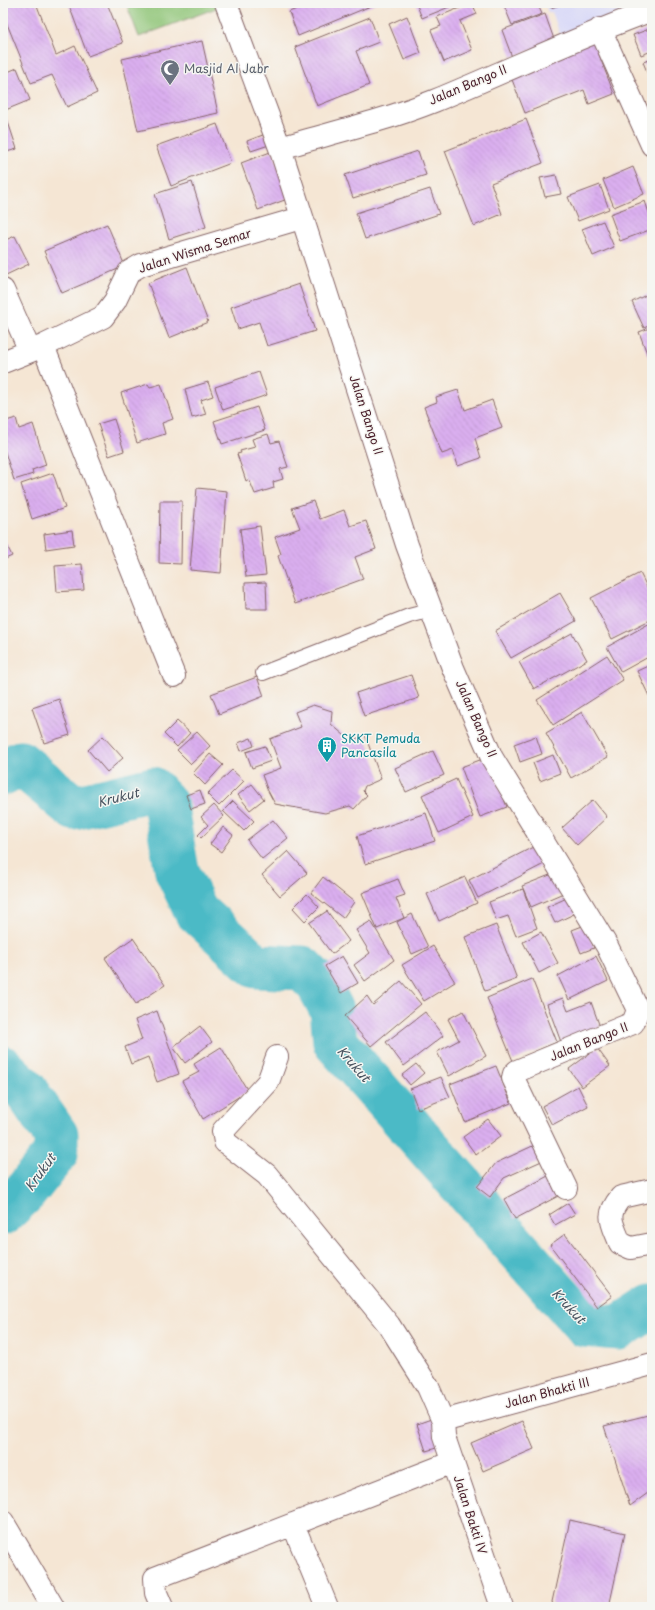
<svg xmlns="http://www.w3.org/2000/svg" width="655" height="1610" viewBox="0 0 655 1610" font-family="'Playpen Sans',sans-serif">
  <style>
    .built { fill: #d7d7f8 }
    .pitch { fill: #8ec476; stroke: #6c7250 }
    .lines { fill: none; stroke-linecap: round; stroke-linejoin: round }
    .river { stroke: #4cbac6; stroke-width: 45 }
    .building { fill: url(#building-back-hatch) }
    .service-casing { stroke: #866566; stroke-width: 16 }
    .minor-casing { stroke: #866566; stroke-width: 24 }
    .service { stroke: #fff; stroke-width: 14 }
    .minor { stroke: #fff; stroke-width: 22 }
    .labels { text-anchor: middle; stroke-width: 3; stroke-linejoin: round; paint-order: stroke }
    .worship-label { font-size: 12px; fill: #5b616d; stroke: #f6f6f2; text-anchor: start }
    .street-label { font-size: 12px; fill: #4a1f2b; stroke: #f6f6f2 }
    .culture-label { font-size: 12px; fill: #0d838f; stroke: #f6f6f2; text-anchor: start }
    .water-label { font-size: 13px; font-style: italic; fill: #4b5561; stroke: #f6f6f2 }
  </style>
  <defs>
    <pattern id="building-back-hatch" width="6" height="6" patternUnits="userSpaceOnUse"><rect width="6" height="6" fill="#daafef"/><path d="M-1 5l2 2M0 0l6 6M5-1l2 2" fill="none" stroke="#bd96cd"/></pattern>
  </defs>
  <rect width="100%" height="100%" fill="#f6f6f2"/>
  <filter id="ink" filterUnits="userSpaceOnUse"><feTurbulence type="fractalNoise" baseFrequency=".025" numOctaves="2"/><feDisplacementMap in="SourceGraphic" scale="8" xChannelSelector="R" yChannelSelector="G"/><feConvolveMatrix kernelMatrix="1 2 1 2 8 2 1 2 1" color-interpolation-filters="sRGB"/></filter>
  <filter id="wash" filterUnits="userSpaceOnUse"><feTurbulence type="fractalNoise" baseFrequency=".012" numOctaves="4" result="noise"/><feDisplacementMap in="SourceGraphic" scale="16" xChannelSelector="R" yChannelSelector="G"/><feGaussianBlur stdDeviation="0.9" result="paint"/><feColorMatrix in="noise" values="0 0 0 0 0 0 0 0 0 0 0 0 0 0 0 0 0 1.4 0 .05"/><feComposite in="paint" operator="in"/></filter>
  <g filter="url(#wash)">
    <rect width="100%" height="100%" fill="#f5e6d4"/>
    <path class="built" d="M 545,3 L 652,3 L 562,40 L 552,12 L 548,13 Z"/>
    <path class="pitch" d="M 126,3 L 218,3 L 219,7 L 139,37 Z"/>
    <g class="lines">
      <path class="river" d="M 3,773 L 20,763 L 74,808 L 152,789 L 165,803 L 177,871 L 196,911 L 256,966 L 302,968 L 318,984 L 332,1010 L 335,1042 L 585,1325 L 618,1328 L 652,1306
        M 3,1068 L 26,1091 L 56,1135 L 56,1153 L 25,1192 L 3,1213"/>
    </g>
    <g id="blocks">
      <path class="building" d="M 3,3 L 36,3 L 56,55 L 75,46 L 97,93 L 67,107 L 52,75 L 31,83 L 3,14 Z
        M 68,3 L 107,3 L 123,43 L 88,56 Z
        M 312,3 L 378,3 L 298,36 L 289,12 Z
        M 416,3 L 459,3 L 422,18 Z
        M 472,3 L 477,14 L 460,21 L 472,50 L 444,62 L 431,30 L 441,26 L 437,17 Z
        M 503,3 L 537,3 L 542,14 L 512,25 Z
        M 549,3 L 566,3 L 551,8 Z
        M 545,14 L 555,42 L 512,57 L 502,30 Z
        M 407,16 L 421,53 L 404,60 L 389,24 Z
        M 370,17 L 379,42 L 356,51 L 369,85 L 317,106 L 295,47 Z
        M 652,28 L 652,51 L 641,55 L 633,35 Z
        M 593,39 L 614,94 L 589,104 L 584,90 L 525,113 L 509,72 Z
        M 202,41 L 218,113 L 138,131 L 122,59 Z
        M 652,59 L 652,84 L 643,62 Z
        M 17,68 L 30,100 L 3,111 L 3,74 Z
        M 7,119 L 17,149 L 3,153 L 3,121 Z
        M 526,119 L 543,163 L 491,183 L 502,214 L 474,226 L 445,151 Z
        M 217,124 L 231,163 L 171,186 L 156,146 Z
        M 268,133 L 272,144 L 251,151 L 247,141 Z
        M 273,151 L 290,198 L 258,210 L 241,163 Z
        M 418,151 L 426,175 L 353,198 L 345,175 Z
        M 633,167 L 644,194 L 614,207 L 603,180 Z
        M 556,175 L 561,194 L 545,197 L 540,178 Z
        M 192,182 L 206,227 L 169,239 L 155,194 Z
        M 600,185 L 609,209 L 578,221 L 568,197 Z
        M 430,189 L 439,214 L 365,239 L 356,213 Z
        M 645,201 L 652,222 L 652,229 L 620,241 L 610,214 Z
        M 603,221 L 614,247 L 593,256 L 582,229 Z
        M 107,224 L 125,266 L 62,293 L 44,251 Z
        M 15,236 L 29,264 L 6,275 L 3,268 L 3,241 Z
        M 187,267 L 208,322 L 169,338 L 148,283 Z
        M 299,284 L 315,331 L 267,346 L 259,322 L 238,329 L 231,307 Z
        M 652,292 L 652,324 L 644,328 L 632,302 Z
        M 652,327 L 652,367 L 639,332 Z
        M 259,372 L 267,395 L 223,410 L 215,387 Z
        M 208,382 L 213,396 L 201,400 L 206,414 L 192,418 L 185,389 Z
        M 148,384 L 150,387 L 161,384 L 173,419 L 162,423 L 165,434 L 137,443 L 121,393 Z
        M 458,390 L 465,410 L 492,400 L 502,428 L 475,438 L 481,458 L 458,466 L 453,450 L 442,454 L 424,407 L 437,402 L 436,397 Z
        M 257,407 L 265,430 L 222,444 L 214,421 Z
        M 16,418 L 19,429 L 33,424 L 46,465 L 32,470 L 33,474 L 14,480 L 3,446 L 3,422 Z
        M 114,419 L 124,451 L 109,456 L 98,424 Z
        M 268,434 L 271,443 L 279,441 L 288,467 L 280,469 L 283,479 L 273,482 L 274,488 L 255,494 L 249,479 L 246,481 L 237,454 L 241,453 L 240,451 L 255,447 L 252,439 Z
        M 53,473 L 65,508 L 32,519 L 21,484 Z
        M 197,488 L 227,491 L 221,573 L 190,570 Z
        M 160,501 L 182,501 L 181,564 L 159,563 Z
        M 313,501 L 320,519 L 344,510 L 350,526 L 366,521 L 376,549 L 355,557 L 363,579 L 295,604 L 278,556 L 281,554 L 275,537 L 300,528 L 292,508 Z
        M 260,526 L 266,575 L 246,577 L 240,529 Z
        M 72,530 L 74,545 L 46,549 L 44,534 Z
        M 3,537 L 12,556 L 3,560 Z
        M 82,564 L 84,590 L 57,592 L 55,566 Z
        M 640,573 L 652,597 L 652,619 L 612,639 L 591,598 Z
        M 266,582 L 267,609 L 246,609 L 245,583 Z
        M 560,593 L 576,621 L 511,658 L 495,631 Z
        M 652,622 L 652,655 L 621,672 L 607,647 Z
        M 572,633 L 587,660 L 534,689 L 519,662 Z
        M 607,655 L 623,680 L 553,725 L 537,700 Z
        M 652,664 L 652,695 L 649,696 L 637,671 Z
        M 411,675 L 419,698 L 364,716 L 356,693 Z
        M 257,677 L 264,696 L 219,714 L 211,694 Z
        M 59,699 L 70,735 L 44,743 L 32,708 Z
        M 313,705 L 332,711 L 331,724 L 351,741 L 365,735 L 381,779 L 365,786 L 363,791 L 367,795 L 354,809 L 350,806 L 325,813 L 275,804 L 267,789 L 262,775 L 281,768 L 270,739 L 301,727 L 295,712 Z
        M 582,712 L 608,757 L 571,778 L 546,733 Z
        M 177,721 L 190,733 L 177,747 L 164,734 Z
        M 197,732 L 210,746 L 191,764 L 177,750 Z
        M 103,736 L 123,758 L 107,772 L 88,750 Z
        M 536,736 L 542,754 L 520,762 L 514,744 Z
        M 251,738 L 254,746 L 241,751 L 238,743 Z
        M 265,746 L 271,761 L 252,768 L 246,752 Z
        M 433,751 L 444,775 L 406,792 L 395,768 Z
        M 210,754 L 223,765 L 205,785 L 193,773 Z
        M 553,755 L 560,773 L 540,781 L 533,763 Z
        M 488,757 L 507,807 L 480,817 L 461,767 Z
        M 232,770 L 244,781 L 219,806 L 207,794 Z
        M 456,779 L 473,817 L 439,833 L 422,795 Z
        M 252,784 L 264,799 L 250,810 L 238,795 Z
        M 200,790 L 205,804 L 191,809 L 186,795 Z
        M 593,800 L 607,817 L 577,845 L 562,828 Z
        M 233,801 L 254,821 L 244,831 L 223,811 Z
        M 214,805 L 224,816 L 201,838 L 198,835 L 208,825 L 201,817 Z
        M 426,813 L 435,841 L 365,864 L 357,836 Z
        M 273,820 L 288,838 L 262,859 L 247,840 Z
        M 223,827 L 233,835 L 221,852 L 210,844 Z
        M 535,846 L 544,864 L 478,898 L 469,880 Z
        M 288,851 L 307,873 L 280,896 L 262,875 Z
        M 560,871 L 568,891 L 531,907 L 522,886 Z
        M 323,877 L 354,902 L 343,918 L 311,893 Z
        M 465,877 L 477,903 L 439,921 L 427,894 Z
        M 398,879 L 405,895 L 396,898 L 404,918 L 377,929 L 362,893 Z
        M 523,889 L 537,928 L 516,936 L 508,916 L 496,920 L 489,902 Z
        M 307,894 L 319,907 L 305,921 L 293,908 Z
        M 569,897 L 576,913 L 555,923 L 547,907 Z
        M 327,911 L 349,941 L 332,954 L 309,923 Z
        M 412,914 L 428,947 L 412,954 L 397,922 Z
        M 371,921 L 394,960 L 365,981 L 354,965 L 370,953 L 356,930 Z
        M 496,925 L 517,979 L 485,991 L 465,937 Z
        M 585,925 L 594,948 L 581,953 L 572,930 Z
        M 541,932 L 558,963 L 539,973 L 523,942 Z
        M 133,938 L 165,985 L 136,1004 L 105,958 Z
        M 433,946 L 455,982 L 424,1001 L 402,965 Z
        M 342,956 L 358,983 L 341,993 L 325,966 Z
        M 596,956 L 608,981 L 569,1000 L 558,976 Z
        M 532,979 L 557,1042 L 513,1061 L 487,998 Z
        M 401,981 L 421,1004 L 371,1046 L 345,1016 L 367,996 L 373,1005 Z
        M 563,998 L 568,1011 L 591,1002 L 600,1027 L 561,1042 L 547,1004 Z
        M 157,1011 L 179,1074 L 157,1082 L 148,1057 L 131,1064 L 125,1047 L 142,1040 L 135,1020 Z
        M 463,1011 L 486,1056 L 449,1076 L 437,1052 L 459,1040 L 448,1019 Z
        M 425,1012 L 443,1036 L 404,1066 L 386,1042 Z
        M 200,1026 L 212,1042 L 185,1063 L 173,1047 Z
        M 221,1047 L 248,1091 L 203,1119 L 182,1081 L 199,1072 L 194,1064 Z
        M 597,1048 L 610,1066 L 582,1087 L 569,1069 Z
        M 416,1064 L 424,1073 L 410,1085 L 402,1075 Z
        M 496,1066 L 511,1103 L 465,1122 L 450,1084 Z
        M 441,1077 L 450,1097 L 418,1109 L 410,1089 Z
        M 578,1086 L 588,1106 L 552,1125 L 542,1106 Z
        M 488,1119 L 501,1136 L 476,1155 L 463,1137 Z
        M 539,1143 L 546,1159 L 504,1178 L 490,1197 L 477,1187 L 496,1163 Z
        M 550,1175 L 560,1195 L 515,1219 L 504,1199 Z
        M 568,1203 L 575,1214 L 555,1225 L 549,1215 Z
        M 565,1234 L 612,1296 L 597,1307 L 550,1245 Z
        M 652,1414 L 652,1490 L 630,1506 L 604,1426 Z
        M 434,1418 L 443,1446 L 426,1451 L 417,1424 Z
        M 522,1421 L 534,1449 L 483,1471 L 471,1443 Z
        M 570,1520 L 625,1533 L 609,1607 L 554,1607 L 552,1602 Z"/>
    </g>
  </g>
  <g filter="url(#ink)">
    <use href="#blocks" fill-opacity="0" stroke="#866566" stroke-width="1"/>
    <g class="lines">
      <defs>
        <path id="service" d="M 263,673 L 409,616 L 432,610"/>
        <path id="minor" d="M 226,3 L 280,148 L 407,545 L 453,668 L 492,758 L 607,946 L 638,1010 L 633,1023 L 517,1071 L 514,1074 L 513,1078 L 566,1188
          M 600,29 L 652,145
          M 280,148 C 331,133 384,121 434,101 C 507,71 578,37 652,10
          M 3,290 L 30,351
          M 43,346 L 174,676
          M 3,362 L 43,346 L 103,317 L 115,301 L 129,272 L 141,265 L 301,218
          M 277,1057 L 268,1082 L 223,1131 L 225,1142 L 267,1175 L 389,1325 L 428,1387 L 443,1421 L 444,1437 L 502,1607
          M 652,1190 L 621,1197 C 605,1216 612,1222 620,1243 L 631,1248 L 652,1244
          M 443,1421 L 652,1364
          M 3,1522 L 53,1607
          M 293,1524 L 327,1607
          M 162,1607 L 156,1593 L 155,1578 L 453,1462"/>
      </defs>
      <use href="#service" class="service-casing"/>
      <use href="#minor" class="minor-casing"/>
      <use href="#service" class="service"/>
      <use href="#minor" class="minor"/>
    </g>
  </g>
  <defs>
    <symbol id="mosque-pin" viewBox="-11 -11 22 30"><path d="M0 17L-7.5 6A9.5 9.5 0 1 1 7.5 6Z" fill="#6b7280" stroke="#f6f6f2"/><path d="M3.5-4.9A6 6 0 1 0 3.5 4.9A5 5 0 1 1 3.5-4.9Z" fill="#fff"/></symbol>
    <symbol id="building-pin" viewBox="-11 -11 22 30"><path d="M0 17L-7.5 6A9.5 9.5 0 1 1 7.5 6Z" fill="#0f9aa8" stroke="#f6f6f2"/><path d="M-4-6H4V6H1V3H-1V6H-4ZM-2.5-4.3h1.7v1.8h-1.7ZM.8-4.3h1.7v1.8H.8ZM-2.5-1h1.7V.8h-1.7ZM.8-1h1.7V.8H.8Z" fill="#fff"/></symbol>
  </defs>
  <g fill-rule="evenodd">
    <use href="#mosque-pin" x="159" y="58" width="22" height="30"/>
    <use href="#building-pin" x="316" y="735" width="22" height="30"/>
  </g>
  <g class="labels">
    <g class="worship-label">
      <text x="184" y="73">Masjid Al Jabr</text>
    </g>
    <g class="street-label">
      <text transform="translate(468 85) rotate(-23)" y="4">Jalan Bango II</text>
      <text transform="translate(195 251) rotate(-18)" y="4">Jalan Wisma Semar</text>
      <text transform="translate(366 415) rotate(72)" y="4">Jalan Bango II</text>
      <text transform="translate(476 719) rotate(66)" y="4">Jalan Bango II</text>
      <text transform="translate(589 1042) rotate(-22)" y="4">Jalan Bango II</text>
      <text transform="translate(547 1393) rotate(-15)" y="4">Jalan Bhakti III</text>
      <text transform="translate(470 1515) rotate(72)" y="4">Jalan Bakti IV</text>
    </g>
    <g class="culture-label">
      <text x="341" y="743">SKKT Pemuda<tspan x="341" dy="14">Pancasila</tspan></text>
    </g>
    <g class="water-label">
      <text transform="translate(118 797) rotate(-14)" y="5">Krukut</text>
      <text transform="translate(354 1064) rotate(49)" y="5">Krukut</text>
      <text transform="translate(40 1172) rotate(-54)" y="5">Krukut</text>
      <text transform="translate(569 1306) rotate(47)" y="5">Krukut</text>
    </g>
  </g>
  <rect width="655" height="1610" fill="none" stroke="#f6f6f2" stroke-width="16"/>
</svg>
